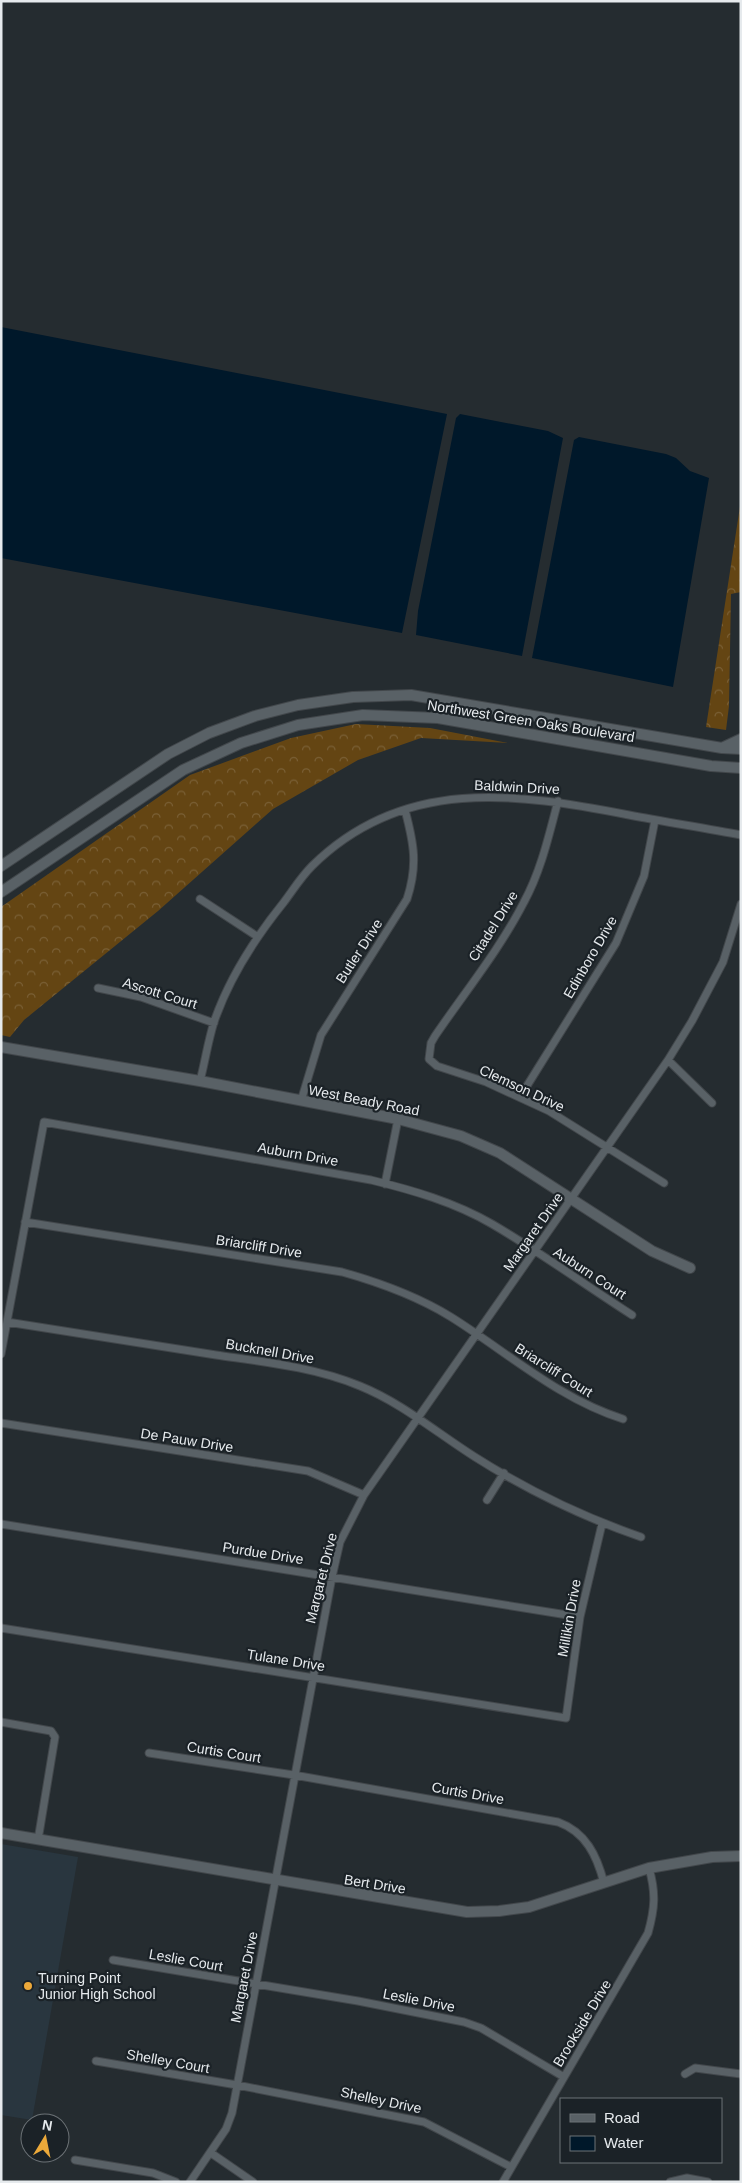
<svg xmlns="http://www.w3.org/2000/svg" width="742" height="2183" viewBox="0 0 742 2183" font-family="Helvetica,sans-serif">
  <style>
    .built { fill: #29363f }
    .forest { fill: url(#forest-crowns) }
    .water { fill: #00182a }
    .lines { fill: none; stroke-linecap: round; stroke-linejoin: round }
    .street-casing { stroke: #42474b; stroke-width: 9 }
    .secondary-casing { stroke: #42474b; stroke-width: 12 }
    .street { stroke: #596166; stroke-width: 7 }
    .secondary { stroke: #596166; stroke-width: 10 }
    .poi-dot { fill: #eca93a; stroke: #1b2227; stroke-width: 2 }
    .labels { text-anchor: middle; stroke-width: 4.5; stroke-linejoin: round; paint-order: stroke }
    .street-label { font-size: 14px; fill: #e6eaed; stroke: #1b2227 }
    .poi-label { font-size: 14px; fill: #e6eaed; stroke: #1b2227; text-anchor: start }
  </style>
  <defs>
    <pattern id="forest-crowns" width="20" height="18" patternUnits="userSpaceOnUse" patternTransform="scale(1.25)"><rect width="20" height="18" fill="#644513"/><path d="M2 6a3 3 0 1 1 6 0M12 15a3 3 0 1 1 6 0" fill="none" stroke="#7a6036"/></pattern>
  </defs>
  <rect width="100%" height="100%" fill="#252c30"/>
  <path class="built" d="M 1,1844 L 78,1857 L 32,2120 L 1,2115 Z"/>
  <path class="forest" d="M 741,500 L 741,592 L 731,594 L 729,706 L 726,730 L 706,727 Z
    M 356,724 L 430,728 L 508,743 L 421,738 L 358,760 L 273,809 L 158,911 L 24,1020 L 10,1037 L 1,1035 L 1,907 L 190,775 L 291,738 Z"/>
  <path class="water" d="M 1,327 L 447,414 L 402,633 L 1,558 Z
    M 460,414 L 548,431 L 563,438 L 522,656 L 416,635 L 418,611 L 456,418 Z
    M 579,437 L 666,454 L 676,458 L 690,471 L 709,478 L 673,687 L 532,658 L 574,440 Z"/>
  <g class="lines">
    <defs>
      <path id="street" d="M 558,801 C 549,835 541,871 524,902 C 500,949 465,992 435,1036 L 431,1043 L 429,1059 L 437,1066 L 486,1082 L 549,1111 L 664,1183
        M 200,899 L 258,937
        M 98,988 L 141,997 L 214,1023
        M 668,1060 L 712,1103
        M 200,1081 C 205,1062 208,1041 214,1022 C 229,978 255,938 284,902 C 293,890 301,877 312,866 C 403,776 516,793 629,815 C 666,822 704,828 741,835
        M 520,1097 L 616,943 L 644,876 L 655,820
        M 301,1101 L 321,1035 L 407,899 C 418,865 414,844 405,810
        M 385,1184 L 398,1119
        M 25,1222 L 342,1272 C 381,1283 417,1296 451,1317 C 507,1352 559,1399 623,1419
        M 7,1322 C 77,1333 146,1344 216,1355 C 264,1362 314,1367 360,1386 C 402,1403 437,1433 475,1457 C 527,1490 583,1517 641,1537
        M 1,1354 L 44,1122 L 371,1180 C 412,1190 454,1202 492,1224 C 540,1252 585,1285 632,1315
        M 1,1423 L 308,1471 L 364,1495
        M 487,1500 L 504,1473
        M 1,1524 L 580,1617
        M 1,1628 L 566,1718 L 580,1617 L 602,1524
        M 1,1722 L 51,1731 L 55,1737 L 38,1840
        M 149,1753 L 294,1775 L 558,1822 C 586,1832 597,1856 604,1883
        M 113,1960 L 358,2001 L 464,2022 L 481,2028 L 564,2077
        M 96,2061 L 237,2085 L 424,2122 L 511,2167
        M 685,2074 L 695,2068 L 741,2074
        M 211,2153 L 253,2182
        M 75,2160 L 153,2173 L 176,2182
        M 190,2182 L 226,2129 L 232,2113 L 332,1577 L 340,1542 L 364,1495 L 668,1060 L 692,1021 L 723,962 L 741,904
        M 503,2182 L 648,1933 C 655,1908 656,1893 649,1868
        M 670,2182 L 687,2178 L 708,2182"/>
      <path id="secondary" d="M 724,747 L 741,739
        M 1,866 L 168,754 L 209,733 L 255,716 L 298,705 L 353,697 L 411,695 L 722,748 L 741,749
        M 1,892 L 183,770 L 241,743 L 298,725 L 363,715 L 438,718 L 711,766 L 741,768
        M 1,1047 L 200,1081 L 398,1119 L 461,1136 L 500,1153 L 652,1251 L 690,1268
        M 1,1833 L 467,1912 L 499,1911 L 529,1907 L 649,1868 L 712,1857 L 741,1856"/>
    </defs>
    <use href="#street" class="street-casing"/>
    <use href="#secondary" class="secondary-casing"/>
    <use href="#street" class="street"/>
    <use href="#secondary" class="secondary"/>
  </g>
  <circle class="poi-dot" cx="28" cy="1986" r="5"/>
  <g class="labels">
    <g class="street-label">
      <text transform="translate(531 721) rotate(9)" y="5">Northwest Green Oaks Boulevard</text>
      <text transform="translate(517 787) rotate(3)" y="5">Baldwin Drive</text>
      <text transform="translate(493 926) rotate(-58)" y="5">Citadel Drive</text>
      <text transform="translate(359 951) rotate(-57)" y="5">Butler Drive</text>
      <text transform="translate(590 957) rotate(-60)" y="5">Edinboro Drive</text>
      <text transform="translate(160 993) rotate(17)" y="5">Ascott Court</text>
      <text transform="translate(522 1088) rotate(25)" y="5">Clemson Drive</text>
      <text transform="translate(364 1100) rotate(11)" y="5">West Beady Road</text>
      <text transform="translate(298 1154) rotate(10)" y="5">Auburn Drive</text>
      <text transform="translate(533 1232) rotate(-55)" y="5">Margaret Drive</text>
      <text transform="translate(259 1246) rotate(9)" y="5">Briarcliff Drive</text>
      <text transform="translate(590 1273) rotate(33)" y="5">Auburn Court</text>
      <text transform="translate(270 1351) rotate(10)" y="5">Bucknell Drive</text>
      <text transform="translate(554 1370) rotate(32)" y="5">Briarcliff Court</text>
      <text transform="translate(187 1440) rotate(9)" y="5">De Pauw Drive</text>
      <text transform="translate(263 1553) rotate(9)" y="5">Purdue Drive</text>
      <text transform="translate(321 1578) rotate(-76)" y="5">Margaret Drive</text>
      <text transform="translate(569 1618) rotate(-80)" y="5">Millikin Drive</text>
      <text transform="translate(286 1660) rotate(9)" y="5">Tulane Drive</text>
      <text transform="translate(224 1752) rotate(9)" y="5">Curtis Court</text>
      <text transform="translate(468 1793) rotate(10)" y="5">Curtis Drive</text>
      <text transform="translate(375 1884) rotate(9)" y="5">Bert Drive</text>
      <text transform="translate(186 1960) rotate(10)" y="5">Leslie Court</text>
      <text transform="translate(244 1977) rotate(-79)" y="5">Margaret Drive</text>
      <text transform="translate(419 2000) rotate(11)" y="5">Leslie Drive</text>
      <text transform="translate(582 2023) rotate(-59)" y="5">Brookside Drive</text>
      <text transform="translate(168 2061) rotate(10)" y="5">Shelley Court</text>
      <text transform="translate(381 2100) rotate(12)" y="5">Shelley Drive</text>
    </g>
    <g class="poi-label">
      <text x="38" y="1983">Turning Point<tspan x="38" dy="16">Junior High School</tspan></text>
    </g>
  </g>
  <rect width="742" height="2183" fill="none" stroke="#e6eaed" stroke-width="5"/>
  <rect x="560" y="2098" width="162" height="65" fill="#1b2227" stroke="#6c7276"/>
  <rect x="570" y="2114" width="25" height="8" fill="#596166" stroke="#6c7276"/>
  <text x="604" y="2123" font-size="15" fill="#e6eaed">Road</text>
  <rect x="570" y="2136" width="25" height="15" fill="#00182a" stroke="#6c7276"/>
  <text x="604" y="2148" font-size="15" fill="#e6eaed">Water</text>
  <g transform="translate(45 2138) rotate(10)"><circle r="24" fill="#1b2227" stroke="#6c7276"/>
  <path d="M0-4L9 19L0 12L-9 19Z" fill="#eca93a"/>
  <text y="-8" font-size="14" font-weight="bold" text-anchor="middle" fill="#e6eaed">N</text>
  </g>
</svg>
